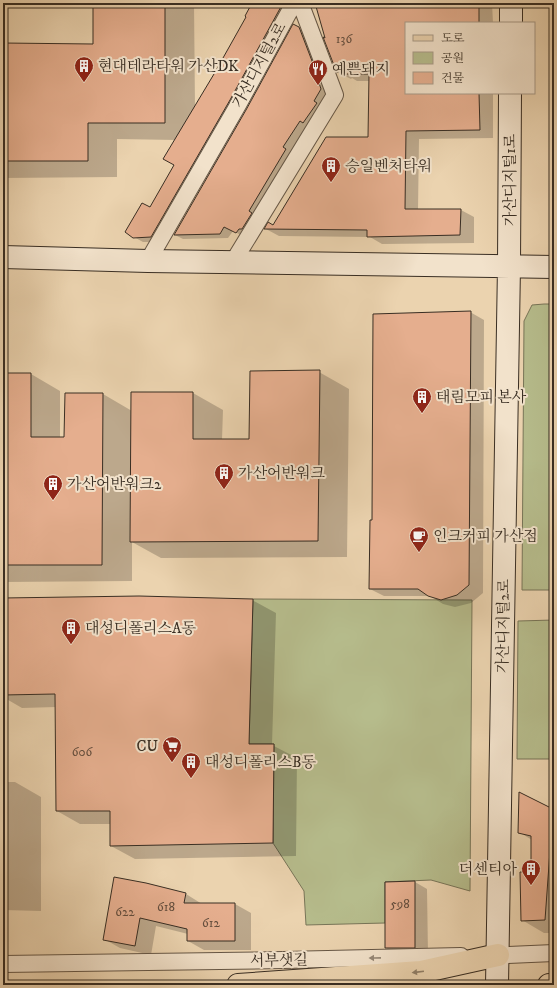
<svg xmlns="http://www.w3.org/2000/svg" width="557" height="988" viewBox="0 0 557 988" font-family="'IM FELL DW Pica','Noto Serif KR',serif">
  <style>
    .green { fill: #b6bc8c; stroke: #787558 }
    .shadow { fill: #0003 }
    .building { fill: #e5ae8e; stroke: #392e23 }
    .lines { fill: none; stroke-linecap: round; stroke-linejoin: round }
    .street-casing { stroke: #665746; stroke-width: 18 }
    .secondary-casing { stroke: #392e23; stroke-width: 24 }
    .primary-casing { stroke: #392e23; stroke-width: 24 }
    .street { stroke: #f2e2cb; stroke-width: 16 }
    .secondary { stroke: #f2e2cb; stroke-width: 22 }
    .primary { stroke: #ebd3af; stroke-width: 22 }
    .oneway { fill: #968877 }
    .oneway2 { fill: #928069 }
    .labels { text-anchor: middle; stroke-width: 4; stroke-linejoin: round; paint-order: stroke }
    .number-label { font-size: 13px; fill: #644e3e }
    .street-label { font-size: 15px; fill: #392e23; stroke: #f2e2cb }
    .poi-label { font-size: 15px; fill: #392e23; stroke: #f2e2cb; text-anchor: start }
  </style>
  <rect width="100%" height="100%" fill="#ebd3af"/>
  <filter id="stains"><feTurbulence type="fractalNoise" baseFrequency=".005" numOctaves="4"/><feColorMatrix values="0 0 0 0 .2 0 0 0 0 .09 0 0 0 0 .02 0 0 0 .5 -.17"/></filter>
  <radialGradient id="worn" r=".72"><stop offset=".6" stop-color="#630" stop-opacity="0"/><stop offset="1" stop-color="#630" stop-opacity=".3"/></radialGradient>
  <path class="green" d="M 544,304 L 554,304 L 554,590 L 522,590 L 524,321 L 532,305 Z
    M 253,599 L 472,600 L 470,891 L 431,880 L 385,882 L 385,923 L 306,925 L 304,891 L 273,843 L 274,744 L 249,744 Z
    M 554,620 L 554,759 L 517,759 L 518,621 Z"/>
  <path class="shadow" d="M 94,3 L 194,3 L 195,108 L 248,17 L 253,3 L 294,3 L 159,242 L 143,242 L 134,237 L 176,165 L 176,140 L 117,139 L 117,177 L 3,178 L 3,44 L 94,45 Z
    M 316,3 L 492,3 L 493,23 L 406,23 L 406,93 L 493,93 L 493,138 L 419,139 L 418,210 L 461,210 L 474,217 L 474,243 L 382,244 L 370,237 L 279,236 L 266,229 L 273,226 L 369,138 L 370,81 L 357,81 L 352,78 L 351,79 L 337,72 Z
    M 299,28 L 307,33 L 329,94 L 245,237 L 233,231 L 228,238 L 183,239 L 175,235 Z
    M 470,312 L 484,320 L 483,593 L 471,603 L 455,607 L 443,604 L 430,596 L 384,596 L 370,589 L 373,521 Z
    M 319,372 L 349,389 L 347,557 L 161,558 L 132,542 L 132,581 L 3,582 L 3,374 L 31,374 L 60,391 L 60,438 L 65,438 L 66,394 L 103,394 L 132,411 L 132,393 L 193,393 L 223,410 L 222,440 L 250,440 Z
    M 3,599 L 252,600 L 276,613 L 272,745 L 297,758 L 296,856 L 135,859 L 111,846 L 111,824 L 80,824 L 57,811 L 56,707 L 22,708 L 3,697 Z
    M 3,782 L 15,782 L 41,797 L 41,911 L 3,910 Z
    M 520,794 L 554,811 L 554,933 L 544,933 L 522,920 L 532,873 L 532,840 L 519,832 Z
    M 415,882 L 427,889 L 428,954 L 399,955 L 386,948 Z
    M 146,884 L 186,894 L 202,904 L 235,904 L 251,913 L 251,950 L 204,950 L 188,941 L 188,934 L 156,926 L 151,955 L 120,948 L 104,939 Z"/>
  <path class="building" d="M 93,3 L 165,3 L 165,123 L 88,123 L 88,161 L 3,161 L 3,43 L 93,44 Z
    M 252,3 L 283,3 L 230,100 L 151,237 L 133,238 L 125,232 L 142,203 L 150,207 L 174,165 L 163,159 L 214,74 L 246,17 L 245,16 Z
    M 315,3 L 479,3 L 479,23 L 406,23 L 406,93 L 479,93 L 480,130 L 406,131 L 405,209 L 461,209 L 460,235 L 367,237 L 367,230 L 264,229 L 268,222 L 273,225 L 326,137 L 368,137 L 369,74 L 342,74 L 338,71 L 337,73 L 323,37 L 325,38 Z
    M 293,24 L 299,27 L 317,74 L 316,74 L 321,89 L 314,101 L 317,103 L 303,123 L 300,121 L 283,147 L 286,149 L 249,211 L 252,213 L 242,229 L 239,229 L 236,233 L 224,227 L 220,234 L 174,235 L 246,110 Z
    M 471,311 L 469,585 L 457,595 L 441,600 L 428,596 L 418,589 L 369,589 L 370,520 L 372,520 L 373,314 Z
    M 320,370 L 318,541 L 130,542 L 131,392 L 193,392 L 193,439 L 249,439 L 250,371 Z
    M 3,373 L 31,373 L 31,437 L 64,437 L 65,393 L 103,393 L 102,565 L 3,565 Z
    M 139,596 L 253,599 L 249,744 L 274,744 L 273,843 L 110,846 L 110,811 L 56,811 L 55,694 L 3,695 L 3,598 Z
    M 519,792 L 553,809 L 545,920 L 521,921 L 520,872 L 531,872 L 531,836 L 518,833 Z
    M 114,877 L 146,883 L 186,893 L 184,903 L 235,903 L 235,941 L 187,941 L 187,929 L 140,918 L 135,946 L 103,940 Z
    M 415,881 L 415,948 L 385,948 L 385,882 Z"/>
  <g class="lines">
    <defs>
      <path id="street" d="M 148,261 L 238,105 L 293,5 L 301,5 L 335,95 L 233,262
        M 487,956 L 554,953
        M 3,964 L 283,960 L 461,956"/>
      <path id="secondary" d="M 511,23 L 511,3
        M 3,257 L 148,261 L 554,267
        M 497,985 L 509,266 L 510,93"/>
      <path id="primary" d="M 238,985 L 421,972 L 498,955
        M 549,985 L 554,985"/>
    </defs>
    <use href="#street" class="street-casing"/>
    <use href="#secondary" class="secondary-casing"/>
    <use href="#primary" class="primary-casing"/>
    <use href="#street" class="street"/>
    <use href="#secondary" class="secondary"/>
    <use href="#primary" class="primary"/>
  </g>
  <defs><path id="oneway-solid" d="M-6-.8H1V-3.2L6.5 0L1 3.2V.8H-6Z"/></defs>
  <use class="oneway" href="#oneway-solid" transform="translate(375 958) rotate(179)"/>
  <use class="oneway2" href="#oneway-solid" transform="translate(418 972) rotate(173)"/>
  <defs>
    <symbol id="building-pin" viewBox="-11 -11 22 30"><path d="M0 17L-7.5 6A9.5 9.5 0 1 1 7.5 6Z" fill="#8f2418" stroke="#f2e2cb"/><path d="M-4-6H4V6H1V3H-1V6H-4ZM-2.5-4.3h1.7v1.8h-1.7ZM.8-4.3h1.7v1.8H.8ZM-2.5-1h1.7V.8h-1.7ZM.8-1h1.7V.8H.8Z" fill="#fff"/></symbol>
    <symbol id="restaurant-pin" viewBox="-11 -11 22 30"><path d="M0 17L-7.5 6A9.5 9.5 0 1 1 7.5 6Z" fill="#8f2418" stroke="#f2e2cb"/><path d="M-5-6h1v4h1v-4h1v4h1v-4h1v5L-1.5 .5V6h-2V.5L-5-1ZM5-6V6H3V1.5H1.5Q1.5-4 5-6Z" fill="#fff"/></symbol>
    <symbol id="cafe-pin" viewBox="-11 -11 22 30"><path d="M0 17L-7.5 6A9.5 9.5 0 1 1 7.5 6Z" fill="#8f2418" stroke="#f2e2cb"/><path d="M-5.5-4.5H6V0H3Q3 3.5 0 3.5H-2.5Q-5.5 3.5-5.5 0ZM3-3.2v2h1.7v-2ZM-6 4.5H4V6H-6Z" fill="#fff"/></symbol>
    <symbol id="supermarket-pin" viewBox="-11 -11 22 30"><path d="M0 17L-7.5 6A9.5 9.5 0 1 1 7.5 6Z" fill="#8f2418" stroke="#f2e2cb"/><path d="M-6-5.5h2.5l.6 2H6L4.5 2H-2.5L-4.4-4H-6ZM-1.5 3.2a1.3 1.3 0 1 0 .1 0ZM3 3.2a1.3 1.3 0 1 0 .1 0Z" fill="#fff"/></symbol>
  </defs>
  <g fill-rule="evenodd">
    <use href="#building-pin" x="73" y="55" width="22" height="30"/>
    <use href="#restaurant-pin" x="307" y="58" width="22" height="30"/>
    <use href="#building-pin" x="320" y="155" width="22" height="30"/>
    <use href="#building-pin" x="411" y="386" width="22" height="30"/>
    <use href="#building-pin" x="213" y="462" width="22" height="30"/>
    <use href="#building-pin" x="42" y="473" width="22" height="30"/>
    <use href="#cafe-pin" x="408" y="525" width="22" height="30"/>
    <use href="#building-pin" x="60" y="617" width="22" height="30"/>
    <use href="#supermarket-pin" x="161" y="735" width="22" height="30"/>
    <use href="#building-pin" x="180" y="751" width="22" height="30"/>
    <use href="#building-pin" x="520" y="858" width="22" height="30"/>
  </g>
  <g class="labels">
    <g class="number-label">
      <text x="344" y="43">136</text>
      <text x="82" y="756">606</text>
      <text x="400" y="908">598</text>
      <text x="166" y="911">618</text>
      <text x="125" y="916">622</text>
      <text x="211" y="927">612</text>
    </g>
    <g class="street-label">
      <text transform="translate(259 65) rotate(-61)" y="5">가산디지털2로</text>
      <text transform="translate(510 180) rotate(-90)" y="5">가산디지털1로</text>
      <text transform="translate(503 626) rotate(-89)" y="5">가산디지털2로</text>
      <text transform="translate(279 960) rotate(-1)" y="5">서부샛길</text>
    </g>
    <g class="poi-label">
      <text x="98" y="71">현대테라타워 가산DK</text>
      <text x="332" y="74">예쁜돼지</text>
      <text x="345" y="171">승일벤처타워</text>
      <text x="436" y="402">태림모피 본사</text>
      <text x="238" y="478">가산어반워크</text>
      <text x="67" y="489">가산어반워크2</text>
      <text x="433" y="541">인크커피 가산점</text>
      <text x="85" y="633">대성디폴리스A동</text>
      <text x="158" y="751" text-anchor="end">CU</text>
      <text x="205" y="767">대성디폴리스B동</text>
      <text x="517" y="874" text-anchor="end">더센티아</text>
    </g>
  </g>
  <rect width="557" height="988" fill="none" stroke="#ebd3af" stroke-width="16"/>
  <rect x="4" y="4" width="549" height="980" fill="none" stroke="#392e23" stroke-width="2"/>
  <rect x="8" y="8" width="541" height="972" fill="none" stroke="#392e23"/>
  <rect x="405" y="22" width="130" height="72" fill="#f2e2cb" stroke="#a89a88"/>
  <rect x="413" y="35" width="20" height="6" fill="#ebd3af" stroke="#a89a88"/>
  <text x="441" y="42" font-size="12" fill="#392e23">도로</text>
  <rect x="413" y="52" width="20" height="12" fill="#b6bc8c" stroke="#a89a88"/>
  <text x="441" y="62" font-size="12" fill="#392e23">공원</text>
  <rect x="413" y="72" width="20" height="12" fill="#e5ae8e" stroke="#a89a88"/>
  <text x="441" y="82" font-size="12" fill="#392e23">건물</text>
  <rect width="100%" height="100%" filter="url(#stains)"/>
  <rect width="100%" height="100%" fill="url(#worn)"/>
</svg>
